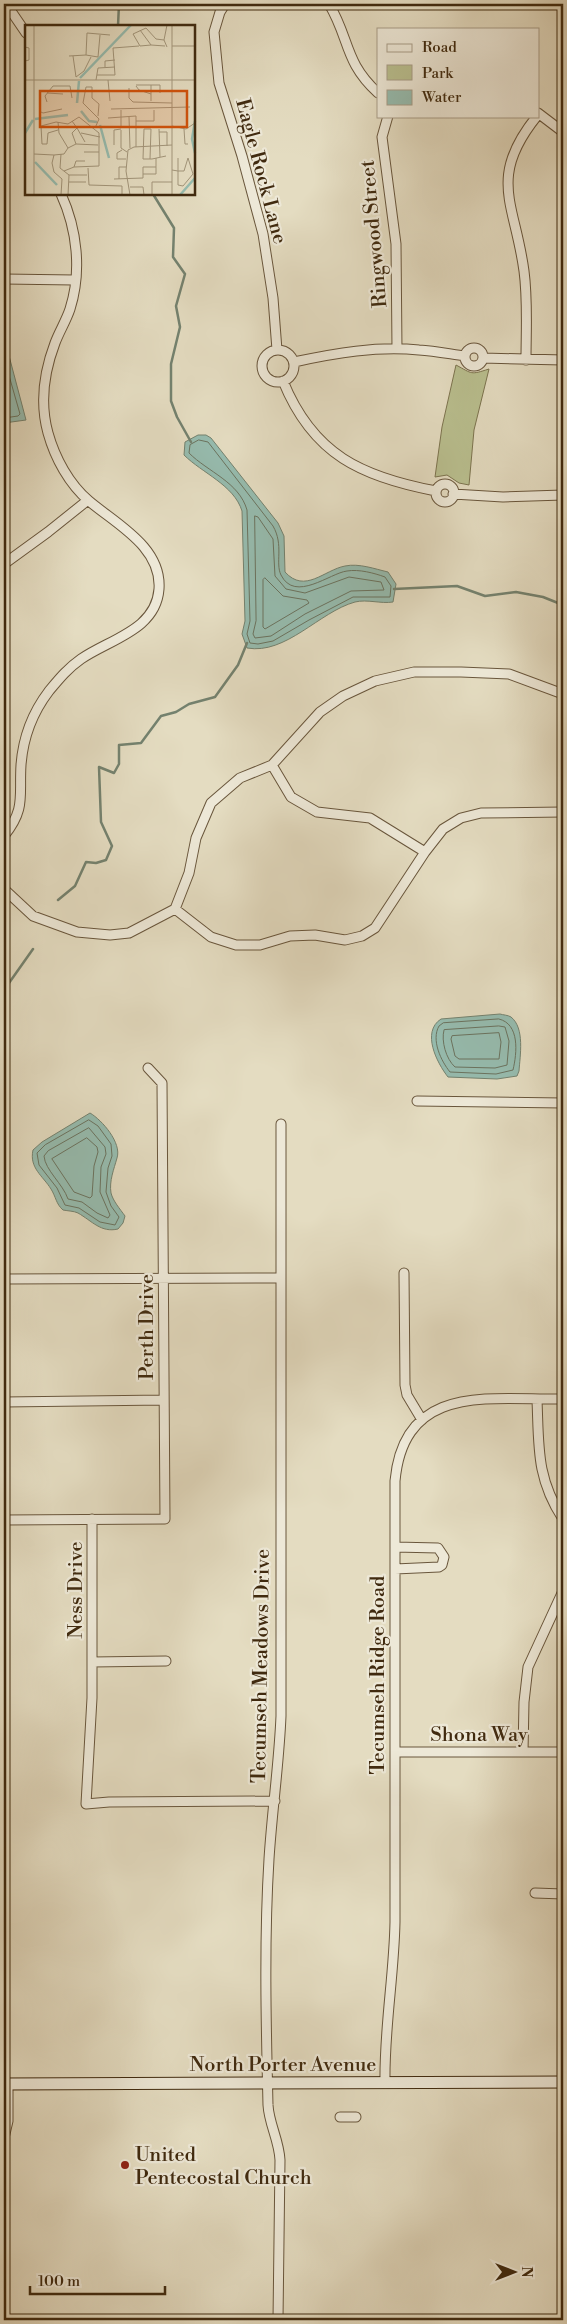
<svg xmlns="http://www.w3.org/2000/svg" width="567" height="2324" viewBox="0 0 567 2324" font-family="'Libre Bodoni',serif">
  <style>
    .green { fill: #b9bf8f; stroke: #7c744f }
    .water { fill: #96bcaf; stroke: #74826f }
    .lines { fill: none; stroke-linecap: round; stroke-linejoin: round }
    .shore { stroke: #6b735f; stroke-width: 1 }
    .stream { stroke: #74826f; stroke-width: 2.5 }
    .street-casing { stroke: #69563c; stroke-width: 11 }
    .secondary-casing { stroke: #402a0f; stroke-width: 13 }
    .street { stroke: #ede8d7; stroke-width: 9 }
    .secondary { stroke: #ede8d7; stroke-width: 11 }
    .poi-dot { fill: #8f2418; stroke: #ede8d7; stroke-width: 2 }
    .labels { text-anchor: middle; stroke-width: 4.5; stroke-linejoin: round; paint-order: stroke }
    .street-label { font-size: 20px; fill: #402a0f; stroke: #ede8d7 }
    .poi-label { font-size: 20px; fill: #402a0f; stroke: #ede8d7; text-anchor: start }
    .inset-river { fill: none; stroke: #96bcaf; stroke-width: 2.5 }
    .inset-road { fill: none; stroke: #a2957a; stroke-width: 1 }
    .view { fill: #cf520c; fill-opacity: 0.15; stroke: #cf520c; stroke-width: 2.5 }
    .inset-edge { fill: none; stroke: #402a0f; stroke-width: 2.5 }
  </style>
  <rect width="100%" height="100%" fill="#e4dcc1"/>
  <filter id="stains"><feTurbulence type="fractalNoise" baseFrequency=".004" numOctaves="4"/><feColorMatrix values="0 0 0 0 .2 0 0 0 0 .09 0 0 0 0 .02 0 0 0 .5 -.17"/></filter>
  <radialGradient id="worn" r=".72"><stop offset=".6" stop-color="#630" stop-opacity="0"/><stop offset="1" stop-color="#630" stop-opacity=".3"/></radialGradient>
  <path class="green" d="M 456,365 C 473,374 470,375 489,369 L 474,430 L 469,485 L 459,483 L 447,475 L 435,477 L 442,427 Z"/>
  <path class="water" d="M 8,352 L 26,420 L 4,423 L 4,353 Z
    M 198,435 L 206,435 L 211,438 L 278,523 L 284,536 L 285,572 C 305,594 324,570 345,566 C 359,563 375,569 388,572 L 396,584 L 393,602 C 381,604 367,599 355,602 C 319,612 286,655 247,648 L 242,634 L 245,621 L 242,511 C 234,485 202,473 184,455 L 185,442 Z
    M 500,1014 C 503,1015 508,1015 511,1017 C 525,1028 520,1056 519,1071 L 517,1076 L 497,1079 L 448,1077 C 437,1063 421,1032 441,1019 Z
    M 90,1113 C 102,1120 122,1143 117,1158 C 114,1169 109,1181 111,1193 C 113,1201 120,1209 125,1216 L 123,1223 L 118,1229 C 101,1233 92,1221 78,1213 C 74,1211 68,1211 63,1210 C 56,1204 56,1197 51,1189 C 43,1176 29,1168 33,1150 L 42,1142 Z"/>
  <g class="lines">
    <path class="shore" d="M 4,358 L 20,414 L 18,416 L 4,418
      M 199,440 L 208,442 L 273,526 C 284,545 275,563 281,575 C 295,603 330,573 347,571 C 359,569 374,573 385,577 L 391,586 L 390,597 L 353,597 L 309,620 L 273,641 L 258,644 L 250,643 L 247,634 L 250,621 L 247,510 C 239,482 208,472 189,453 L 190,445 Z
      M 255,516 L 258,517 L 273,539 L 275,576 L 286,589 L 305,593 L 349,577 L 381,582 L 384,590 L 351,591 L 305,614 L 271,636 L 255,638 L 253,634 L 256,621 Z
      M 265,578 L 283,596 L 307,600 L 309,603 L 265,629 L 263,627 L 263,580 Z
      M 499,1019 C 520,1024 517,1053 513,1070 L 496,1074 L 450,1072 C 441,1061 431,1040 439,1026 L 443,1023 Z
      M 499,1026 L 505,1027 L 509,1041 L 507,1065 L 495,1068 L 455,1067 C 446,1059 441,1041 444,1030 Z
      M 499,1033 L 501,1042 L 499,1059 L 459,1059 L 455,1056 L 451,1039 L 452,1036 Z
      M 89,1120 L 98,1126 L 111,1144 L 112,1156 L 108,1168 L 106,1192 L 111,1206 L 119,1217 L 115,1225 L 100,1222 L 79,1208 L 65,1205 L 57,1188 L 39,1165 L 37,1153 L 45,1145 Z
      M 89,1128 L 105,1147 L 106,1154 L 101,1167 L 100,1192 L 110,1215 L 108,1218 L 97,1213 L 82,1202 L 68,1199 C 63,1184 45,1170 44,1156 L 48,1151 Z
      M 87,1138 L 97,1147 L 98,1152 L 94,1166 L 92,1196 L 90,1198 L 74,1192 L 52,1159 Z"/>
    <path class="stream" d="M 118,26 L 119,4
      M 153,194 L 174,228 L 173,257 L 185,274 L 176,306 L 180,327 L 171,364 L 171,401 L 177,417 L 191,442
      M 394,589 L 457,586 L 485,596 L 516,592 L 543,597 L 563,605
      M 58,900 L 75,886 L 86,862 L 96,863 L 106,860 L 112,846 L 101,822 L 99,767 L 114,773 L 119,764 L 119,745 L 141,743 L 161,716 L 176,712 L 189,704 L 215,697 L 238,665 L 247,643
      M 4,983 L 9,983 L 33,949"/>
    <defs>
      <path id="street" d="M 225,4 L 220,12 L 214,32 L 219,83 L 242,156 L 263,234 L 273,298 L 277,350
        M 329,4 C 350,39 344,62 378,93
        M 4,6 L 11,11 L 26,33
        M 538,113 L 563,132
        M 388,116 L 382,137 L 396,244 L 397,349
        M 4,279 L 74,280
        M465 357a9 9 0 1 1 18 0a9 9 0 1 1-18 0Z
        M262 366a16 16 0 1 1 32 0a16 16 0 1 1-32 0Z
        M 483,358 L 563,360
        M 526,360 C 526,330 528,301 524,271 C 515,203 487,178 537,116
        M 294,362 C 336,353 376,346 419,350 C 435,351 450,354 465,356
        M 283,381 C 313,455 362,477 436,491
        M436 493a9 9 0 1 1 18 0a9 9 0 1 1-18 0Z
        M 453,494 L 503,497 L 563,495
        M 4,564 L 48,532 L 88,500
        M 272,765 L 291,797 L 317,812 L 370,818 L 425,852
        M 4,836 C 26,809 19,796 21,765 C 23,738 33,712 49,691 C 59,679 68,668 81,659 C 110,639 156,630 159,589 C 162,547 116,524 89,501 C 69,484 55,458 48,433 C 40,404 44,372 55,343 C 59,332 66,321 70,309 C 82,271 77,229 61,194
        M 4,889 L 33,916 L 77,932 L 110,935 L 129,933 L 175,909 L 189,873 L 196,838 L 211,803 L 240,778 L 272,765 L 320,712 L 343,696 L 375,681 L 414,672 L 461,672 L 509,674 L 563,694
        M 175,909 L 211,937 L 236,945 L 260,945 L 290,936 L 315,935 L 345,940 L 362,936 L 375,928 L 425,852 L 443,829 L 461,818 L 481,813 L 563,812
        M 417,1101 L 563,1103
        M 404,1273 L 405,1385 L 407,1395 L 422,1420
        M 4,1279 L 281,1278
        M 537,1400 C 539,1446 536,1478 563,1519
        M 4,1402 L 164,1400
        M 92,1519 L 92,1698 L 86,1804 L 109,1802 L 275,1801
        M 4,1520 L 165,1519 L 162,1083 L 148,1068
        M 395,1547 L 438,1548 L 444,1557 L 442,1565 L 439,1567 L 395,1569
        M 92,1662 L 166,1661
        M 395,1752 L 563,1752
        M 523,1752 L 524,1702 L 528,1667 L 563,1591
        M 535,1893 L 563,1894
        M 385,2083 C 384,2029 394,1976 395,1922 L 395,1481 C 404,1382 491,1400 563,1399
        M 340,2117 L 356,2117
        M 4,2138 L 8,2121 L 8,2084
        M 278,2320 L 280,2160 C 279,2140 269,2124 268,2105 C 266,2023 264,1940 269,1859 C 272,1811 279,1764 281,1716 L 281,1124"/>
      <path id="secondary" d="M 4,2084 L 563,2082"/>
    </defs>
    <use href="#street" class="street-casing"/>
    <use href="#secondary" class="secondary-casing"/>
    <use href="#street" class="street"/>
    <use href="#secondary" class="secondary"/>
  </g>
  <circle class="poi-dot" cx="125" cy="2165" r="5"/>
  <g class="labels">
    <g class="street-label">
      <text transform="translate(262 171) rotate(75)" y="7">Eagle Rock Lane</text>
      <text transform="translate(373 234) rotate(-95)" y="7">Ringwood Street</text>
      <text transform="translate(146 1327) rotate(-90)" y="7">Perth Drive</text>
      <text transform="translate(75 1590) rotate(-90)" y="7">Ness Drive</text>
      <text transform="translate(260 1666) rotate(-89)" y="7">Tecumseh Meadows Drive</text>
      <text transform="translate(377 1675) rotate(-90)" y="7">Tecumseh Ridge Road</text>
      <text x="479" y="1741">Shona Way</text>
      <text x="283" y="2071">North Porter Avenue</text>
    </g>
    <g class="poi-label">
      <text x="135" y="2161">United<tspan x="135" dy="23">Pentecostal Church</tspan></text>
    </g>
  </g>
  <g transform="translate(25 25)">
    <rect width="170" height="170" fill="#e4dcc1"/>
    <path class="inset-river" d="M 55,53 L 106,0M 52,78 L 54,56M 56,86 L 64,96 L 72,97M 10,94 L 43,90M 170,96 L 167,114 L 170,128M 75,100 L 84,133M 0,108 L 8,95M 10,137 L 32,160M 155,170 L 170,153"/>
    <path class="inset-road" d="M 9,0 L 9,170M 142,0 L 139,15 L 142,22M 147,0 L 147,30M 115,5 L 126,20 L 140,21M 126,20 L 115,21 L 108,9 L 121,3 L 131,14 L 139,15M 147,21 L 170,21M 0,22 L 4,23 L 4,35 L 0,36M 61,30 L 73,32 L 75,10M 147,30 L 147,170M 44,31 L 61,30 L 62,8 L 85,10M 48,31 L 51,52 L 59,46 L 66,32M 80,42 L 80,36 L 90,35M 72,50 L 90,50 L 88,23 L 114,21M 0,55 L 170,55M 71,55 L 73,43 L 90,42M 83,55 L 85,76M 111,60 L 135,60 L 135,68M 111,61 L 114,65 L 126,69M 61,62 L 58,78 L 74,94 L 70,103M 61,62 L 67,62 L 67,73 L 74,79 L 73,91M 104,63 L 104,73 L 108,77 L 147,78M 22,68 L 38,69M 126,76 L 126,60M 22,77 L 20,71 L 28,61 L 45,61 L 47,73M 86,84 L 165,82M 96,85 L 96,103M 14,86 L 18,88 L 37,84M 104,92 L 105,123M 83,93 L 111,91 L 111,96M 111,96 L 129,96 L 129,85M 111,96 L 111,122M 33,97 L 34,108 L 43,123 L 39,129 L 29,130 L 27,138 L 29,147 L 37,154 L 36,170M 16,101 L 31,97 L 43,99 L 54,92 L 74,108 L 74,127M 16,101 L 17,119 L 22,119 L 23,108 L 33,105M 147,101 L 161,104 L 170,98M 52,103 L 60,117M 134,104 L 135,132M 159,104 L 160,119 L 163,119M 96,105 L 96,123 L 102,127M 134,107 L 142,107 L 142,121M 56,108 L 75,112M 51,119 L 73,120M 89,120 L 89,105 L 96,104M 43,123 L 51,119 L 47,108 L 52,103 L 47,96M 97,125 L 92,128 L 92,134 L 101,134M 9,129 L 29,130M 36,129 L 35,143 L 44,150 L 43,170M 125,134 L 126,104 L 119,104 L 118,134 L 127,134 L 141,131M 49,142 L 51,136 L 60,136M 63,143 L 64,160 L 97,161 L 97,170M 147,145 L 153,146 L 159,146 L 163,133 L 168,149 L 158,161 L 153,160 L 153,133M 39,146 L 49,142 L 74,141 L 74,127 L 59,127M 118,149 L 131,149 L 131,133M 44,150 L 62,150M 89,154 L 118,153 L 118,142 L 131,142M 94,154 L 94,142 L 101,142M 44,157 L 61,157M 105,162 L 118,162 L 119,170M 105,170 L 101,146 L 103,125 L 109,122 L 147,120M 127,170 L 127,157 L 147,157"/>
    <path class="view" d="M 15,66 L 162,66 L 162,102 L 15,102 Z"/>
    <rect width="170" height="170" class="inset-edge"/>
  </g>
  <rect width="567" height="2324" fill="none" stroke="#e4dcc1" stroke-width="20"/>
  <rect x="5" y="5" width="557" height="2314" fill="none" stroke="#402a0f" stroke-width="2.5"/>
  <rect x="10" y="10" width="547" height="2304" fill="none" stroke="#402a0f"/>
  <rect x="377" y="28" width="162" height="90" fill="#ede8d7" stroke="#a89c87"/>
  <rect x="387" y="44" width="25" height="8" fill="#ede8d7" stroke="#a89c87"/>
  <text x="422" y="52" font-size="15" fill="#402a0f">Road</text>
  <rect x="387" y="65" width="25" height="15" fill="#b9bf8f" stroke="#a89c87"/>
  <text x="422" y="78" font-size="15" fill="#402a0f">Park</text>
  <rect x="387" y="90" width="25" height="15" fill="#96bcaf" stroke="#a89c87"/>
  <text x="422" y="102" font-size="15" fill="#402a0f">Water</text>
  <g transform="translate(514 2272) rotate(90)" stroke="#ede8d7" stroke-width="4" paint-order="stroke">
  <path d="M0-4L9 19L0 12L-9 19Z" fill="#402a0f"/>
  <text y="-8" font-size="14" font-weight="bold" text-anchor="middle" fill="#402a0f">N</text>
  </g>
  <path d="M30 2286v8h135v-8" fill="none" stroke="#402a0f" stroke-width="2.5"/>
  <text x="38" y="2286" font-size="15" fill="#402a0f" stroke="#ede8d7" stroke-width="4" paint-order="stroke">100 m</text>
  <rect width="100%" height="100%" filter="url(#stains)"/>
  <rect width="100%" height="100%" fill="url(#worn)"/>
</svg>
